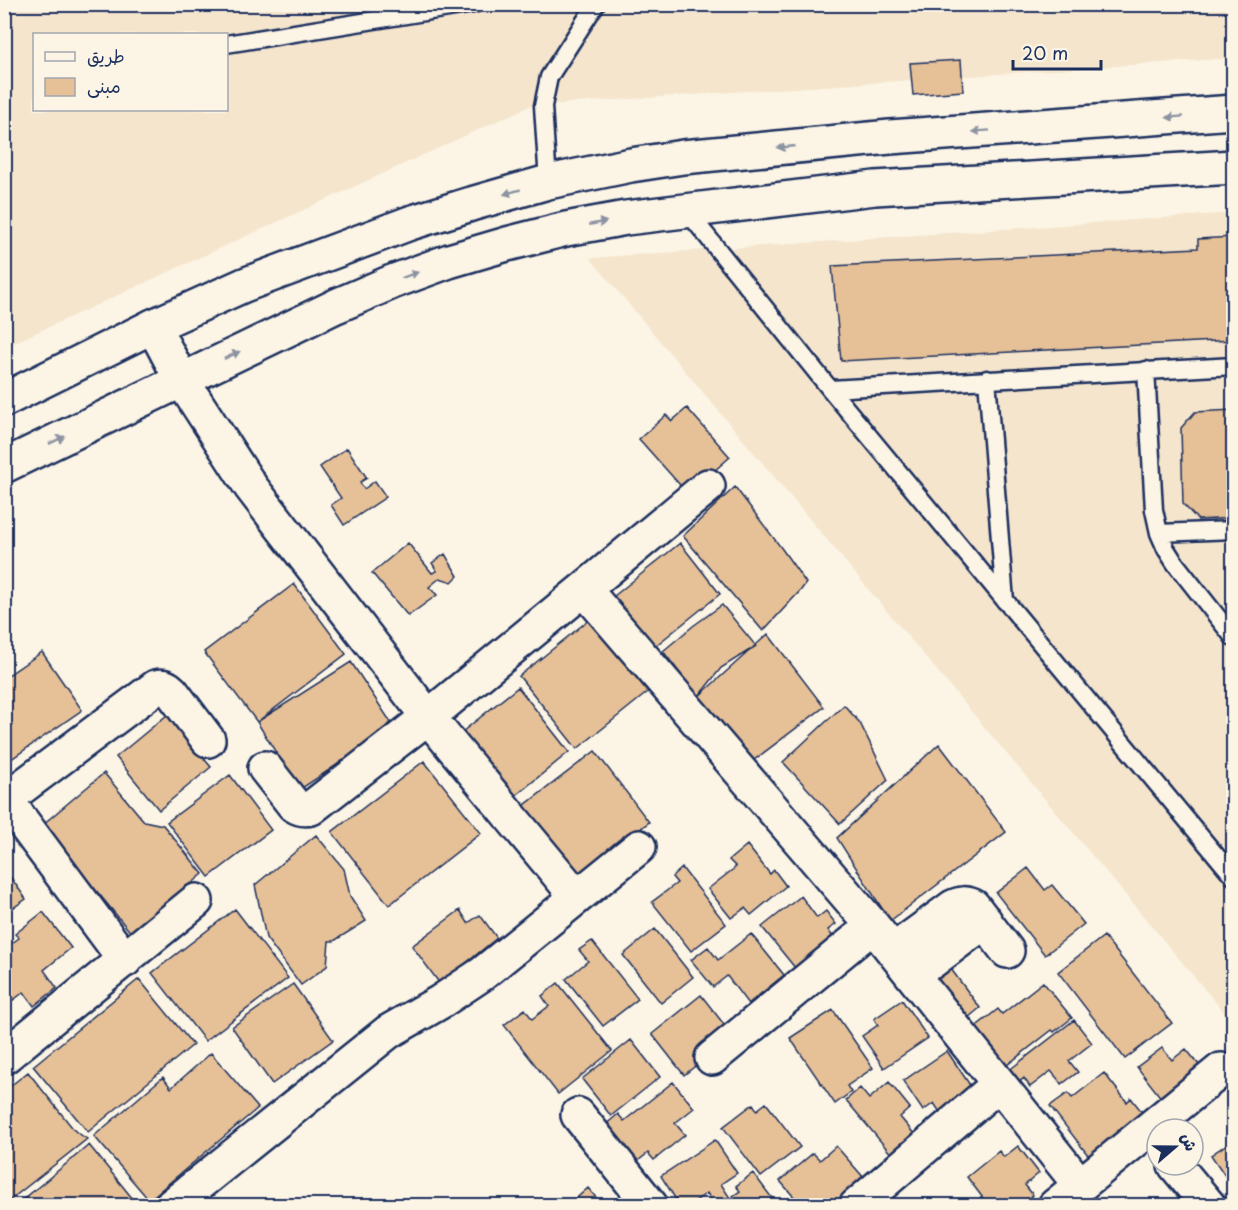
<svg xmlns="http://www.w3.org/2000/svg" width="1238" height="1210" viewBox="0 0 1238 1210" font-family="'Playpen Sans','Playpen Sans Arabic',sans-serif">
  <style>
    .built { fill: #f5e5cd; fill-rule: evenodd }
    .building { fill: #e6c096; stroke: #1b2f5e; stroke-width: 1.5 }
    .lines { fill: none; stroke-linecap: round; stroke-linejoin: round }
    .service-casing { stroke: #1b2f5e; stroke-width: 21 }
    .minor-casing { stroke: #1b2f5e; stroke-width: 38 }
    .tertiary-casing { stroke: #1b2f5e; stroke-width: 38 }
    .service { stroke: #fcf5e5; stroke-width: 16 }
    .minor { stroke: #fcf5e5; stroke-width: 33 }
    .tertiary { stroke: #fcf5e5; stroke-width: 33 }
    .oneway { fill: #8c92a2 }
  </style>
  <rect width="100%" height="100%" fill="#fcf5e5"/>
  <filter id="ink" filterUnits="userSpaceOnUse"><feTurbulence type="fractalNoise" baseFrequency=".0167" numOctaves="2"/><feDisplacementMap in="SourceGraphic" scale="12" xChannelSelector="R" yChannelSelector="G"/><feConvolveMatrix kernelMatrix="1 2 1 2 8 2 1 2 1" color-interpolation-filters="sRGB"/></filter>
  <g filter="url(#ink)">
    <path class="built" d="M 5,4 L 1233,4 L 1234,58 L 530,106 L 5,347 ZM 34,34 L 226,34 L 226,110 L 34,110 Z
      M 1233,213 L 1233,1023 L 590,258 Z"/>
    <path class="building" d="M 961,60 L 963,91 L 913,95 L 910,63 Z
      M 1234,237 L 1234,340 L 841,361 L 832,266 L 1198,248 L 1198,239 Z
      M 687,408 L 730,457 L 688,494 L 639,439 L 666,415 L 672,421 Z
      M 1234,410 L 1234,518 L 1198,520 L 1183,504 L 1181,428 L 1195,412 Z
      M 347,448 L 367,478 L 360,482 L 364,489 L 375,481 L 386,497 L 344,525 L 331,505 L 341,498 L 320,467 Z
      M 735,487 L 782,549 L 806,583 L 801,590 L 763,631 L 683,536 Z
      M 408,543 L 432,573 L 437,571 L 432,563 L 445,554 L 458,576 L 452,582 L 440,578 L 429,587 L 437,595 L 408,616 L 372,573 Z
      M 680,543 L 720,594 L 654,647 L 614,596 Z
      M 294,584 L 346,654 L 257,722 L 204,652 Z
      M 722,605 L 756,646 L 721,668 L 698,697 L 663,651 L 693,626 Z
      M 590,619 L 648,692 L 577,749 L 519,676 Z
      M 768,634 L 824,707 L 750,763 L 698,697 Z
      M 42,652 L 82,710 L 4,764 L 4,678 Z
      M 351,662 L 394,727 L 299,790 L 257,722 Z
      M 518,687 L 569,752 L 514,797 L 462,732 Z
      M 844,705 L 860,723 L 888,780 L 840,824 L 783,762 Z
      M 167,715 L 211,767 L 159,810 L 116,757 Z
      M 939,744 L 1006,832 L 890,921 L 837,838 Z
      M 595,751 L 649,822 L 575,879 L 521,808 Z
      M 424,761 L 481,833 L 389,905 L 332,832 Z
      M 104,773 L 144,821 L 163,825 L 203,874 L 132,934 L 42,825 Z
      M 230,775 L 271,830 L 209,877 L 167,822 Z
      M 316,835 L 344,869 L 350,896 L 366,921 L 334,941 L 329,941 L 327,966 L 301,985 L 266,938 L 255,885 Z
      M 747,845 L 770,874 L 774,870 L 786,886 L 751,915 L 745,908 L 731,918 L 708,889 L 736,867 L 729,860 Z
      M 4,868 L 26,899 L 4,914 Z
      M 682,868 L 726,924 L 691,951 L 652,902 L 677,883 L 672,877 Z
      M 1028,868 L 1045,890 L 1052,885 L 1084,924 L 1045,955 L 996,893 Z
      M 801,896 L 817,918 L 826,911 L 836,924 L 828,930 L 838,944 L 800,974 L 762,927 Z
      M 235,909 L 288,978 L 205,1041 L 152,973 Z
      M 460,910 L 468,923 L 480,915 L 497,938 L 440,984 L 412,946 Z
      M 43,912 L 71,948 L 44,970 L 57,988 L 34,1006 L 24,992 L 4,1007 L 4,949 L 19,938 L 15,934 Z
      M 655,929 L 693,977 L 661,1003 L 623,955 Z
      M 751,934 L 784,975 L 748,1004 L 727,976 L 713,987 L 691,960 L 708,947 L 718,960 Z
      M 1104,936 L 1172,1023 L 1125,1059 L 1058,972 Z
      M 592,941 L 638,999 L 603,1026 L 566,979 L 588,961 L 579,950 Z
      M 945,961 L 980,1008 L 963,1022 L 927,974 Z
      M 139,979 L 193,1045 L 88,1132 L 33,1066 Z
      M 1043,982 L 1072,1018 L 1054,1032 L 1052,1030 L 998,1072 L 968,1033 L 998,1009 L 1002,1014 Z
      M 558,983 L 612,1051 L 558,1094 L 504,1025 L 525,1009 L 532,1019 L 549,1006 L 542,996 Z
      M 293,984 L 333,1040 L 272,1084 L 232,1027 Z
      M 701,995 L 733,1036 L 684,1075 L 652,1034 Z
      M 902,1000 L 928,1038 L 884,1068 L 862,1036 L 878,1025 L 874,1019 Z
      M 833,1010 L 873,1068 L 847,1086 L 851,1092 L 835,1104 L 790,1038 Z
      M 1074,1020 L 1092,1043 L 1069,1061 L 1078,1072 L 1062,1084 L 1051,1071 L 1030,1087 L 1024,1078 L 1018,1083 L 1008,1071 Z
      M 631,1040 L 660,1077 L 611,1116 L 582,1079 Z
      M 1162,1048 L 1172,1060 L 1186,1049 L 1204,1071 L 1165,1103 L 1137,1067 Z
      M 947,1051 L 976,1094 L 943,1117 L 934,1103 L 923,1111 L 903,1081 Z
      M 211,1053 L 258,1108 L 149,1200 L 94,1136 L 163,1077 L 171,1088 Z
      M 28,1072 L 75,1131 L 87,1139 L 10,1200 L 4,1193 L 4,1091 Z
      M 1104,1073 L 1127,1102 L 1131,1098 L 1146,1117 L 1091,1159 L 1050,1106 L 1068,1093 L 1072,1098 Z
      M 673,1082 L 694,1108 L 675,1123 L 685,1135 L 654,1160 L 648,1153 L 633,1165 L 603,1127 L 618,1114 L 624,1121 Z
      M 889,1082 L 910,1108 L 900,1117 L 915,1135 L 892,1155 L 846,1100 L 860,1088 L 869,1099 Z
      M 766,1103 L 800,1147 L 761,1177 L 723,1127 L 753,1104 L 757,1110 Z
      M 715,1140 L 737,1173 L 721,1184 L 730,1198 L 719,1206 L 715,1206 L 707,1193 L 688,1206 L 680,1206 L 661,1176 Z
      M 1230,1142 L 1234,1147 L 1234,1189 L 1211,1155 Z
      M 89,1145 L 137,1204 L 135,1206 L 21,1206 L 19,1203 Z
      M 836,1146 L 865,1179 L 836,1206 L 822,1206 L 817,1200 L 811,1206 L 802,1206 L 780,1181 L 813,1153 L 820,1160 Z
      M 1018,1146 L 1039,1173 L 1025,1185 L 1033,1195 L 1020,1206 L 989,1206 L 967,1177 L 999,1151 L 1004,1157 Z
      M 753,1173 L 778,1206 L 730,1206 L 736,1201 L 733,1196 L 740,1191 L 736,1186 Z
      M 588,1188 L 603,1206 L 573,1206 L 571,1203 Z"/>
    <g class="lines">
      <defs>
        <path id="service" d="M 226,44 L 474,4
          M 548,182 L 543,106 L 549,77 L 596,4
          M 686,210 L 830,389 L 1234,877
          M 1146,370 L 1154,510 L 1159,533 L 1166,549 L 1175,563 L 1234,638
          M 987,379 L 1005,601
          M 830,389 L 1234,366
          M 1159,533 L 1234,530"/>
        <path id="minor" d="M 153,326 L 181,379 L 251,487 L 428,717 L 577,897
          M 584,589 L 873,926 L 1080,1185
          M 265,768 L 294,805 C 300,809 304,810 311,808 L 428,717 L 584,589 L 708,486
          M 4,797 L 125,960
          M 6,799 L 156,687 C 164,685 167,687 172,692 L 208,740
          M 893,951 L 953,907 C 961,903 965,903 973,906 L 1007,951
          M 931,962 L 985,921
          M 4,1057 L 196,901
          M 712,1058 L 873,926
          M 578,1115 L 651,1206
          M 1175,1165 L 1209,1206
          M 171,1206 L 388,1032 L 440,1002 L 482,974 L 639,847
          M 856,1206 L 999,1084
          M 1055,1206 L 1221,1070"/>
        <path id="tertiary" d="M 4,400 L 153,326 L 244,285 L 410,223 L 471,204 L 548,182 L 631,165 L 683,157 L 890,137 L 1234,112
          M 4,466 L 336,306 L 392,282 L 449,261 L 507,244 L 566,229 L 626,218 L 875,188 L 1234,167"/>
      </defs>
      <use href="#service" class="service-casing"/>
      <use href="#minor" class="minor-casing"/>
      <use href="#tertiary" class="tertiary-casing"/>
      <use href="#service" class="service"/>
      <use href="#minor" class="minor"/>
      <use href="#tertiary" class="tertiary"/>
    </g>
    <defs><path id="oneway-solid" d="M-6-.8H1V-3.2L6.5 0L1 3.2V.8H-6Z" transform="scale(1.5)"/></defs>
    <g class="oneway">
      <use href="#oneway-solid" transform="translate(1175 117) rotate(176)"/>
      <use href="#oneway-solid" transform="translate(981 131) rotate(176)"/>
      <use href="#oneway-solid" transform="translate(786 147) rotate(174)"/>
      <use href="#oneway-solid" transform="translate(512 192) rotate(164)"/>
      <use href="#oneway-solid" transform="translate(598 223) rotate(-11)"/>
      <use href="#oneway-solid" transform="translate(410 275) rotate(-20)"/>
      <use href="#oneway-solid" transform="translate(232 355) rotate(-25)"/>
      <use href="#oneway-solid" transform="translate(57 440) rotate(-26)"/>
    </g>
  </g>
  <rect width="1238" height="1210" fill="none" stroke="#fcf5e5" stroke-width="24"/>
  <rect x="12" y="12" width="1214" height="1186" fill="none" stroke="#1b2f5e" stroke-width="2" filter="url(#ink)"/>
  <rect x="33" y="33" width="195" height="78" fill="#fcf5e5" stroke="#a2a6af" stroke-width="1.5"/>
  <rect x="45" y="52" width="30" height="9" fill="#fcf5e5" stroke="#a2a6af" stroke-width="1.5"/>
  <text x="87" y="63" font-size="18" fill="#1b2f5e">طريق</text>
  <rect x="45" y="78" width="30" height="18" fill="#e6c096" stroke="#a2a6af" stroke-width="1.5"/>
  <text x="87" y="93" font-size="18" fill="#1b2f5e">مبنى</text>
  <g transform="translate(1175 1147) rotate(70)"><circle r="28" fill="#fcf5e5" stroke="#a2a6af" stroke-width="1.5"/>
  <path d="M0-4.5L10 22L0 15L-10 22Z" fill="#1b2f5e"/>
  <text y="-9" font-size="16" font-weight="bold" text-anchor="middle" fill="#1b2f5e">ش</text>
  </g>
  <path d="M1013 60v9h88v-9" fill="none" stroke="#1b2f5e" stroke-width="3"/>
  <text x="1022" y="60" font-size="18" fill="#1b2f5e" stroke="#fcf5e5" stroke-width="4.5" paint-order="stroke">20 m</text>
</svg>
